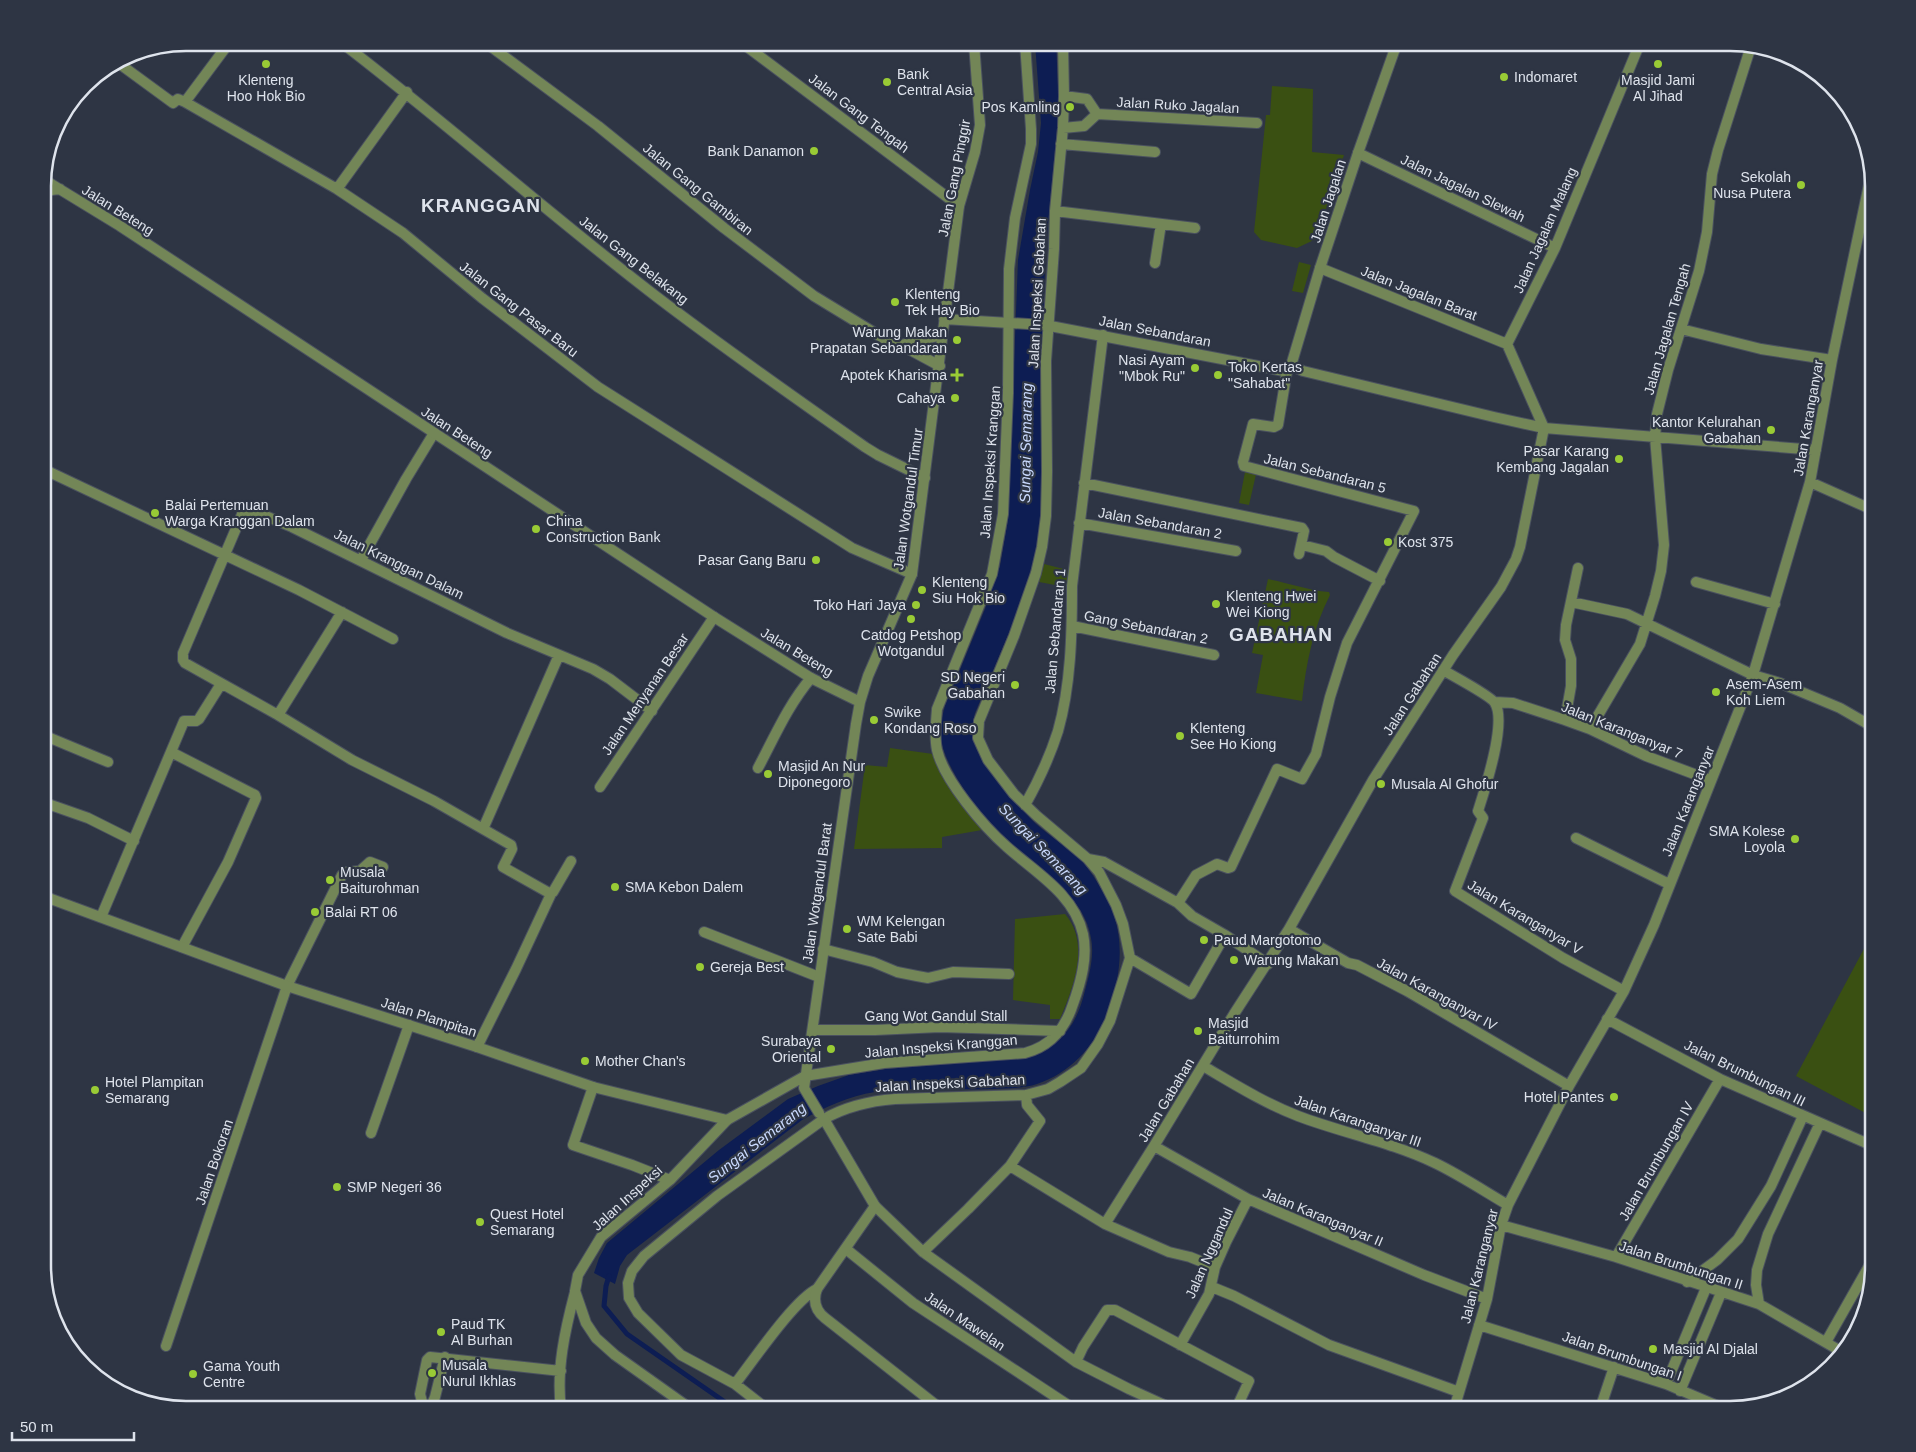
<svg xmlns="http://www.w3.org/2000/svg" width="1916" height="1452" viewBox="0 0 1916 1452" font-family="Arial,sans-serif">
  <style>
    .green { fill: #3a5012 }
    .water { fill: #0d1d53 }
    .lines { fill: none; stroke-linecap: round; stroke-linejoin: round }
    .stream { stroke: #0d1d53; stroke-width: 5 }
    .minor-casing { stroke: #4a515f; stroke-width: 12 }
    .tertiary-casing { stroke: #4a515f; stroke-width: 12 }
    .minor { stroke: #738657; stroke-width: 10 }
    .tertiary { stroke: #738657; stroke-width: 10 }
    .poi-dot { fill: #99cb35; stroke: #2e3544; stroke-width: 2 }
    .labels { text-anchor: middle; stroke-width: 4.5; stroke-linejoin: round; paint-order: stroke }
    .poi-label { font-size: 14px; fill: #dee3ec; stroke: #2e3544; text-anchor: start }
    .street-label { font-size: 14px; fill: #dee3ec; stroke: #2e3544 }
    .water-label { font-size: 15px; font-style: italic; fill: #c9d9fd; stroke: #2e3544 }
    .district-label { font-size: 19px; font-weight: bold; letter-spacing: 1px; fill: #dee3ec; stroke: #2e3544 }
    .rim { fill: none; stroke: #dee3ec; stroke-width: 2.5 }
  </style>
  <rect width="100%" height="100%" fill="#2e3544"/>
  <path class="green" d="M 1272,86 L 1313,89 L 1312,152 L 1344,155 L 1316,239 L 1297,248 L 1261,240 L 1254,232 L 1266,115 L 1270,115 Z
    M 1299,262 L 1311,265 L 1303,293 L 1292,291 Z
    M 1246,467 L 1257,470 L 1249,505 L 1239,503 Z
    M 1044,564 L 1068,570 L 1066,587 L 1039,582 Z
    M 1268,579 C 1289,583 1307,590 1329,592 L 1330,595 C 1313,628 1306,664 1302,701 L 1256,693 L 1263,655 L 1252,653 Z
    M 890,748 L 933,754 L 982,830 L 942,837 L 942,848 L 854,849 L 865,765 L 887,767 Z
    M 1065,914 C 1091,944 1073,988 1060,1019 L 1050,1019 L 1050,1005 L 1013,1000 L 1015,919 Z
    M 1873,932 L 1873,1117 L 1796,1076 Z"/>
  <path class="water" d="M 1035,43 L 1056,43 L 1059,107 L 1046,246 L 1040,391 L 1043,507 L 1039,541 L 1022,602 L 975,713 C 968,740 976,750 992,771 C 1004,787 1016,803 1030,818 C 1044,833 1064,844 1079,858 C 1086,865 1092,874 1097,882 C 1127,925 1124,968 1107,1015 C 1094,1047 1070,1073 1037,1084 C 1022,1089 1004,1088 989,1089 C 951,1090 912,1087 875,1092 C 849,1096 825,1107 802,1120 L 627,1255 L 620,1266 L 615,1284 L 594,1273 L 599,1258 L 607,1243 L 719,1150 L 788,1099 L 818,1086 L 849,1075 L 886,1069 L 1031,1057 C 1059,1046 1075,1027 1083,998 C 1088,979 1095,957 1091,938 C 1084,895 1039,869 1009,843 C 985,823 946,770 941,740 C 939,728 942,717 945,706 L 985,609 L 1000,566 L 1008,520 L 1018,260 L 1030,190 L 1038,152 L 1041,123 Z"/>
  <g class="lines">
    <path class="stream" d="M 609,1276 L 606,1286 L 604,1306 L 627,1334 L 735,1409"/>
    <defs>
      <path id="minor" d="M 342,43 C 449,125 550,215 657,297 C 725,349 795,398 865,447 L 878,455 L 925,478
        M 486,43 L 598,126 L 724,228 L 814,296 L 883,338 L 901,345 L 940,366
        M 742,43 L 959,206
        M 117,62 L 173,103 L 178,99 L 185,102 L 337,189 L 403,233 L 482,298 L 598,387 L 852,548 L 912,574
        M 1064,96 L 1087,99 L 1097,114
        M 185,102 L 229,43
        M 1097,114 L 1257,123
        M 1063,128 L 1084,126 L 1097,114
        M 1061,144 L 1155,152
        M 1358,153 L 1555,248
        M 337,189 L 407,92
        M 1055,211 L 1195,228
        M 1155,263 L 1161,224
        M 1320,268 L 1507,344
        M 1681,329 L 1761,349 L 1832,360
        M 1507,344 L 1555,248 L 1640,43
        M 1507,344 L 1544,428
        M 901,345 L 942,335
        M 1292,366 L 1303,371 L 1494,417 L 1544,428 L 1816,450
        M 43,469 L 299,590 L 393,639
        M 1810,482 L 1873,510
        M 1084,483 L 1302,528 L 1304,531 L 1299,554
        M 1079,523 L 1236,551
        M 1302,545 L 1326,551 L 1334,557 L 1380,581
        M 361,560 L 406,479 L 434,433
        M 1696,582 L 1775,604
        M 1571,602 L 1627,614 L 1753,675 L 1780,683 L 1840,708 L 1873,727
        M 1072,626 L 1214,655
        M 1443,670 C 1453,676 1491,696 1495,703 C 1507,723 1485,789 1478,811 L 1483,818 L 1455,891 L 1563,958 L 1624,991
        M 1495,702 L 1513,703 L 1565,720 L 1590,729 L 1646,756 L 1710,780
        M 278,715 L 342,612
        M 1565,720 L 1571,686 L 1571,659 L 1565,640 L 1566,625 L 1578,568
        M 1590,729 L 1640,644 L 1655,596 L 1661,571 L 1664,545 L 1655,437 L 1657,414 L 1668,370 L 1699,271 L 1707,232 L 1712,174 L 1718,150 L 1751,46
        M 43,735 L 108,762
        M 171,752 L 255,795 L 256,798 L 228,862 L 182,947
        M 758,768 C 774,738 788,705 811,678
        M 600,787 L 714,617
        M 48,804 L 88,818 L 134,841
        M 1025,805 C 1038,782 1050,756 1058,731 C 1071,685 1072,634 1072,586 L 1103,335
        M 483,829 L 559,655
        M 1576,838 L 1669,884
        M 1088,859 L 1104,862 L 1178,903 L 1192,916 L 1225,935 L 1268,964
        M 550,893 L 553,892 L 571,861
        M 1178,903 L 1196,875 L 1217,864 L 1228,868 L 1231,867 L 1277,769 L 1302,779 L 1316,754 L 1330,697 L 1347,643 L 1414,511 L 1244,466 L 1243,462 L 1253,424 L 1274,427 L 1278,425 L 1287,371
        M 101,917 L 184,721 L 196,721 L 199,719 L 221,684
        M 1289,929 L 1348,963 L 1357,965 L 1407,991 L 1569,1086
        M 704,932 L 819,977
        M 823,949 L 873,962 L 897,972 L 917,976 L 928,978 L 953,972 L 1009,974
        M 1130,958 L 1191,994 L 1225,935
        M 1607,1019 L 1720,1079 L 1873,1146
        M 813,1030 L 875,1030 L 940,1027 L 1060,1031
        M 477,1047 L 516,969 L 551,894 L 503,867 L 512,849 L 511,845 L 434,801 L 352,760 L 278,715 L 185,663 L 183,660 L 183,653 L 243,512 L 251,510 L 292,527 L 507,633 L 593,669 L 610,679 L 652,711
        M 1203,1066 C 1234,1084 1264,1103 1298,1116 C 1343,1133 1391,1142 1435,1163 C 1460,1175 1484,1191 1508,1205
        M 805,1076 L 884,1063 L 1025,1053 C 1051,1046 1065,1029 1073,1004 C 1081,982 1088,957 1083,934 C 1074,894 1036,873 1007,847 C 984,827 944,780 937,750 C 934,736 936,723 937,709 L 992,574 L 1003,514 L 1008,393 L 1009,269 L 1015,218 L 1031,144 L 1031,129 L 1025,43
        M 593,1087 L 573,1145 L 632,1165 L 670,1180
        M 371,1133 L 409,1025
        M 1154,1146 L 1248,1199 L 1424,1275 L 1487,1299
        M 1010,1166 L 1105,1224 L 1169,1252 L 1190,1257 L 1215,1267
        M 875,1206 L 923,1252 L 1076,1362 L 1129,1389 L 1173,1409
        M 1105,1224 L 1154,1146 L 1234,1014 L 1289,929 L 1373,780 L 1453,655 L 1501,587 L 1516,559 L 1520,547 L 1544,428
        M 1501,1225 L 1616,1257 L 1759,1304 L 1844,1353
        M 846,1249 L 913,1303 L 1074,1409
        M 923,1252 L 968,1209 L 1010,1166 L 1040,1121 L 1027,1105 L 1026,1095
        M 1616,1257 L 1720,1079
        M 1687,1282 L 1717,1260 L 1738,1239 L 1771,1186 L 1803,1116
        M 1212,1287 L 1234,1296 L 1329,1345 L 1459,1392
        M 1759,1304 L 1756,1285 L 1757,1270 L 1768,1234 L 1820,1123
        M 1479,1325 L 1666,1384 L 1725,1409
        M 1826,1342 L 1873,1259
        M 1180,1345 L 1209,1294 L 1215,1267 L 1226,1242 L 1248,1199
        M 166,1346 L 287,986 L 342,875 L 347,872 L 360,871 L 370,862 L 383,867
        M 1076,1362 L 1083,1347 L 1107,1310 L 1115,1310 L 1249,1381 L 1236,1409
        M 735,1384 C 753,1361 794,1300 817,1289
        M 1666,1384 L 1706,1288
        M 1680,1391 L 1721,1293
        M 424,1409 L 420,1394 L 427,1360 L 430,1357 L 561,1371
        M 430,1409 L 435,1397 L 445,1357
        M 561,1409 C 556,1370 565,1330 575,1292
        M 691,1409 L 615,1355 L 596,1338 L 586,1323 L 575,1291 L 578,1275 L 601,1237 L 670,1180 L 727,1120
        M 767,1409 L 735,1384 L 681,1355 L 638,1313 L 629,1298 L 628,1283 L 632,1271 L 644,1256 L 717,1196 L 824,1119 C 847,1106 869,1101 895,1099 L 1026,1095 L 1048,1089 L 1060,1082 L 1081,1068 L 1098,1044 L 1110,1021 L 1130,958 L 1123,924 L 1116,905 L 1099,872 L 1088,859 L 1037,816 L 1014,794 L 988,760 L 978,738 L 979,721 L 1014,636 L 1036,573 L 1042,547 L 1046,516 L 1047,472 L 1046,361 L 1054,249 L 1055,211 L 1063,128 L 1064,96 L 1063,43
        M 1454,1409 L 1487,1299 L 1501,1225 L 1508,1205 L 1569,1086 L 1624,991 L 1654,925 L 1753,675 L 1810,482 L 1832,360 L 1871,175
        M 1600,1409 L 1614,1367"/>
      <path id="tertiary" d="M 43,179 L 120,226 L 714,617 L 811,678 L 860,702
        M 43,191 L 60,189
        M 944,319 L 1045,325 L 1284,371 L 1290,369 L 1320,268 L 1358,153 L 1397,43
        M 43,896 L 287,986 L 477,1047 L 593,1087 L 727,1120 L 805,1076
        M 819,1113 L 804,1088 L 856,724 L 860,702 L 868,676 L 912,574 L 959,206 L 975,152 L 980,125 L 974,43
        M 824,1119 L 875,1206 L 817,1289 C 813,1300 815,1310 825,1318 L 941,1409"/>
    </defs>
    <use href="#minor" class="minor-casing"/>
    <use href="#tertiary" class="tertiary-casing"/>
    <use href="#minor" class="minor"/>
    <use href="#tertiary" class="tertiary"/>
  </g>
  <g class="poi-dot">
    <circle cx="266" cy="64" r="5"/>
    <circle cx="1658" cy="64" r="5"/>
    <circle cx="1504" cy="77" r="5"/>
    <circle cx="887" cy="82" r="5"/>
    <circle cx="1070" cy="107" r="5"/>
    <circle cx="814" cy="151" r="5"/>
    <circle cx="1801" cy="185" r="5"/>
    <circle cx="895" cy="302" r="5"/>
    <circle cx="957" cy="340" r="5"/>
    <circle cx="1195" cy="368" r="5"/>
    <path d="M954.5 367.5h5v5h5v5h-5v5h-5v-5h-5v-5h5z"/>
    <circle cx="1218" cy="375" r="5"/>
    <circle cx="955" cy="398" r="5"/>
    <circle cx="1771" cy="430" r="5"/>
    <circle cx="1619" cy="459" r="5"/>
    <circle cx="155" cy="513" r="5"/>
    <circle cx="536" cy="529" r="5"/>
    <circle cx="1388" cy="542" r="5"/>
    <circle cx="816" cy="560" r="5"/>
    <circle cx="922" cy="590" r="5"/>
    <circle cx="1216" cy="604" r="5"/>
    <circle cx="916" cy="605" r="5"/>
    <circle cx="911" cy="619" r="5"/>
    <circle cx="1015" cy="685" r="5"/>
    <circle cx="1716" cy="692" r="5"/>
    <circle cx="874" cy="720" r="5"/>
    <circle cx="1180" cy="736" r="5"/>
    <circle cx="768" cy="774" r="5"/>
    <circle cx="1381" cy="784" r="5"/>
    <circle cx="1795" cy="839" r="5"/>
    <circle cx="330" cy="880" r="5"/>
    <circle cx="615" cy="887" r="5"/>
    <circle cx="315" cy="912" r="5"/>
    <circle cx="847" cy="929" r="5"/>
    <circle cx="1204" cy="940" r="5"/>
    <circle cx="1234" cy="960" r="5"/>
    <circle cx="700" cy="967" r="5"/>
    <circle cx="1198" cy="1031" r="5"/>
    <circle cx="831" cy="1049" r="5"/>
    <circle cx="585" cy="1061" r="5"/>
    <circle cx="95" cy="1090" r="5"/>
    <circle cx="1614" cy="1097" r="5"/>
    <circle cx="337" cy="1187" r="5"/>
    <circle cx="480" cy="1222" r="5"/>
    <circle cx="441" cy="1332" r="5"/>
    <circle cx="1653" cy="1349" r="5"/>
    <circle cx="432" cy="1373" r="5"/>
    <circle cx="193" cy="1374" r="5"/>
  </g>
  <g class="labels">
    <g class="poi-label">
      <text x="897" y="79">Bank<tspan x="897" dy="16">Central Asia</tspan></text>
      <text x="1514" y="82">Indomaret</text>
      <text x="266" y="85" text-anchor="middle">Klenteng<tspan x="266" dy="16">Hoo Hok Bio</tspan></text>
      <text x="1658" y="85" text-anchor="middle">Masjid Jami<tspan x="1658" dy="16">Al Jihad</tspan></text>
      <text x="1060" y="112" text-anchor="end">Pos Kamling</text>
      <text x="804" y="156" text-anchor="end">Bank Danamon</text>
      <text x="1791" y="182" text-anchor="end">Sekolah<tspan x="1791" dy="16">Nusa Putera</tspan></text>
      <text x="905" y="299">Klenteng<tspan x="905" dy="16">Tek Hay Bio</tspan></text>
      <text x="947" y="337" text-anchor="end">Warung Makan<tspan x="947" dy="16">Prapatan Sebandaran</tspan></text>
      <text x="1185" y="365" text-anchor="end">Nasi Ayam<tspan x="1185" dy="16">"Mbok Ru"</tspan></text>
      <text x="1228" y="372">Toko Kertas<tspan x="1228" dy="16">"Sahabat"</tspan></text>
      <text x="947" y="380" text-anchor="end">Apotek Kharisma</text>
      <text x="945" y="403" text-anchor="end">Cahaya</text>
      <text x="1761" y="427" text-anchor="end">Kantor Kelurahan<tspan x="1761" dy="16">Gabahan</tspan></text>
      <text x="1609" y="456" text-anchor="end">Pasar Karang<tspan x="1609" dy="16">Kembang Jagalan</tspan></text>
      <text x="165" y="510">Balai Pertemuan<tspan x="165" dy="16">Warga Kranggan Dalam</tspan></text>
      <text x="546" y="526">China<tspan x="546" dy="16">Construction Bank</tspan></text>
      <text x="1398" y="547">Kost 375</text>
      <text x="806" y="565" text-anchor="end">Pasar Gang Baru</text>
      <text x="932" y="587">Klenteng<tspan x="932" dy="16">Siu Hok Bio</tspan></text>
      <text x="1226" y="601">Klenteng Hwei<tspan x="1226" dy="16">Wei Kiong</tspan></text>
      <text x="906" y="610" text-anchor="end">Toko Hari Jaya</text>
      <text x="911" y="640" text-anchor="middle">Catdog Petshop<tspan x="911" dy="16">Wotgandul</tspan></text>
      <text x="1005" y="682" text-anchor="end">SD Negeri<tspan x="1005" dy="16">Gabahan</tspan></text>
      <text x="1726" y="689">Asem-Asem<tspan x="1726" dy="16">Koh Liem</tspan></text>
      <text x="884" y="717">Swike<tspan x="884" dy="16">Kondang Roso</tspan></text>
      <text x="1190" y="733">Klenteng<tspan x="1190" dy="16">See Ho Kiong</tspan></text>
      <text x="778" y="771">Masjid An Nur<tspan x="778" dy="16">Diponegoro</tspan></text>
      <text x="1391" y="789">Musala Al Ghofur</text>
      <text x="1785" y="836" text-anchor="end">SMA Kolese<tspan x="1785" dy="16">Loyola</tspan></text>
      <text x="340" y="877">Musala<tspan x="340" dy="16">Baiturohman</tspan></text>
      <text x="625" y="892">SMA Kebon Dalem</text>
      <text x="325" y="917">Balai RT 06</text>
      <text x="857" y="926">WM Kelengan<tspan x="857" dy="16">Sate Babi</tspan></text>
      <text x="1214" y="945">Paud Margotomo</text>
      <text x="1244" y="965">Warung Makan</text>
      <text x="710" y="972">Gereja Best</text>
      <text x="1208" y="1028">Masjid<tspan x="1208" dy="16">Baiturrohim</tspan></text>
      <text x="821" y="1046" text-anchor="end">Surabaya<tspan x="821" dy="16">Oriental</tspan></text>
      <text x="595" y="1066">Mother Chan's</text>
      <text x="105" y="1087">Hotel Plampitan<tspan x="105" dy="16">Semarang</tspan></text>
      <text x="1604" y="1102" text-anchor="end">Hotel Pantes</text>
      <text x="347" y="1192">SMP Negeri 36</text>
      <text x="490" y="1219">Quest Hotel<tspan x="490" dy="16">Semarang</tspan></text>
      <text x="451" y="1329">Paud TK<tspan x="451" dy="16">Al Burhan</tspan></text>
      <text x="1663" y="1354">Masjid Al Djalal</text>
      <text x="442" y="1370">Musala<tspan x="442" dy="16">Nurul Ikhlas</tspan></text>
      <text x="203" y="1371">Gama Youth<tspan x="203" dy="16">Centre</tspan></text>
    </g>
    <g class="street-label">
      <text transform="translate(1178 105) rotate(3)" y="5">Jalan Ruko Jagalan</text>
      <text transform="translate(859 113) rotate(37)" y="5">Jalan Gang Tengah</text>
      <text transform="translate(954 178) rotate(-79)" y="5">Jalan Gang Pinggir</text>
      <text transform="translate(1463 188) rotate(26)" y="5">Jalan Jagalan Slewah</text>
      <text transform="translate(698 189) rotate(39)" y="5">Jalan Gang Gambiran</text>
      <text transform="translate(1328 201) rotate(-72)" y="5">Jalan Jagalan</text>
      <text transform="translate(118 210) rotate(32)" y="5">Jalan Beteng</text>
      <text transform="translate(1545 230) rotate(-66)" y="5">Jalan Jagalan Malang</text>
      <text transform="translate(634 260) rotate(38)" y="5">Jalan Gang Belakang</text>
      <text transform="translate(1037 293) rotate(-87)" y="5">Jalan Inspeksi Gabahan</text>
      <text transform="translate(1419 293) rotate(22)" y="5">Jalan Jagalan Barat</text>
      <text transform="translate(519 309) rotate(38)" y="5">Jalan Gang Pasar Baru</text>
      <text transform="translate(1667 329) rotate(-74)" y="5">Jalan Jagalan Tengah</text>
      <text transform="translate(1155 331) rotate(11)" y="5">Jalan Sebandaran</text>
      <text transform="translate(1808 418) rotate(-80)" y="5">Jalan Karanganyar</text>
      <text transform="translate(457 432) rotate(33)" y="5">Jalan Beteng</text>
      <text transform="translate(990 462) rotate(-86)" y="5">Jalan Inspeksi Kranggan</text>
      <text transform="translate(1325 473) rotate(14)" y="5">Jalan Sebandaran 5</text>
      <text transform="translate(908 499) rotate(-82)" y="5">Jalan Wotgandul Timur</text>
      <text transform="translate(1160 523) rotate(10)" y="5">Jalan Sebandaran 2</text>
      <text transform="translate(399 564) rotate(26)" y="5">Jalan Kranggan Dalam</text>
      <text transform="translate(1146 627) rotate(11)" y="5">Gang Sebandaran 2</text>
      <text transform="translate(1055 631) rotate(-85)" y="5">Jalan Sebandaran 1</text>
      <text transform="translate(797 652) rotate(31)" y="5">Jalan Beteng</text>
      <text transform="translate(645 694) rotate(-56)" y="5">Jalan Menyanan Besar</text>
      <text transform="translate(1412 694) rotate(-57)" y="5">Jalan Gabahan</text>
      <text transform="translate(1622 730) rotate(22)" y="5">Jalan Karanganyar 7</text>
      <text transform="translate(1688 801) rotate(-68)" y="5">Jalan Karanganyar</text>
      <text transform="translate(817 893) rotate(-82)" y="5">Jalan Wotgandul Barat</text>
      <text transform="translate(1525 917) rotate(31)" y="5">Jalan Karanganyar V</text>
      <text transform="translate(1437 994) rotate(29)" y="5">Jalan Karanganyar IV</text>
      <text x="936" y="1021">Gang Wot Gandul Stall</text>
      <text transform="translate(429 1017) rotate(18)" y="5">Jalan Plampitan</text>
      <text transform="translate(941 1046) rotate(-5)" y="5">Jalan Inspeksi Kranggan</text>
      <text transform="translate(1745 1073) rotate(26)" y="5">Jalan Brumbungan III</text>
      <text transform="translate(950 1083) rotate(-3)" y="5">Jalan Inspeksi Gabahan</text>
      <text transform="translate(1166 1100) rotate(-59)" y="5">Jalan Gabahan</text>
      <text transform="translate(1358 1121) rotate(19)" y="5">Jalan Karanganyar III</text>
      <text transform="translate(1656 1161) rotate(-60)" y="5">Jalan Brumbungan IV</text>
      <text transform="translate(214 1162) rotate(-71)" y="5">Jalan Bokoran</text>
      <text transform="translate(627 1198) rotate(-42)" y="5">Jalan Inspeksi</text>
      <text transform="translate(1323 1217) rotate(23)" y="5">Jalan Karanganyar II</text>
      <text transform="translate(1209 1253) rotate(-66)" y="5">Jalan Nggandul</text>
      <text transform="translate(1681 1265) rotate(18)" y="5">Jalan Brumbungan II</text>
      <text transform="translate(1479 1266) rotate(-76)" y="5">Jalan Karanganyar</text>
      <text transform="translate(965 1321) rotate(34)" y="5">Jalan Mawelan</text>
      <text transform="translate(1622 1356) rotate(19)" y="5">Jalan Brumbungan I</text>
    </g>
    <g class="water-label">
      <text transform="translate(1026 443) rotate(-89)" y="5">Sungai Semarang</text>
      <text transform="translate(1043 849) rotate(46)" y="5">Sungai Semarang</text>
      <text transform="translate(757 1143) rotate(-38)" y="5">Sungai Semarang</text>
    </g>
    <g class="district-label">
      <text x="481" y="212">KRANGGAN</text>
      <text x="1281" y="641">GABAHAN</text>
    </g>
  </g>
  <path d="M0 0H1916V1452H0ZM186 51H1730A135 135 0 0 1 1865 186V1266A135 135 0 0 1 1730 1401H186A135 135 0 0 1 51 1266V186A135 135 0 0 1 186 51Z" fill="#2e3544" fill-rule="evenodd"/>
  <path class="rim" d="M186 51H1730A135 135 0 0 1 1865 186V1266A135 135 0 0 1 1730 1401H186A135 135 0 0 1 51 1266V186A135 135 0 0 1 186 51Z"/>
  <path d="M12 1432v8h122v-8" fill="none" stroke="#dee3ec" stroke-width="2.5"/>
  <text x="20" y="1432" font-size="15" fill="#dee3ec" stroke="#2e3544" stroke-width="4" paint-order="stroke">50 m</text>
</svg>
